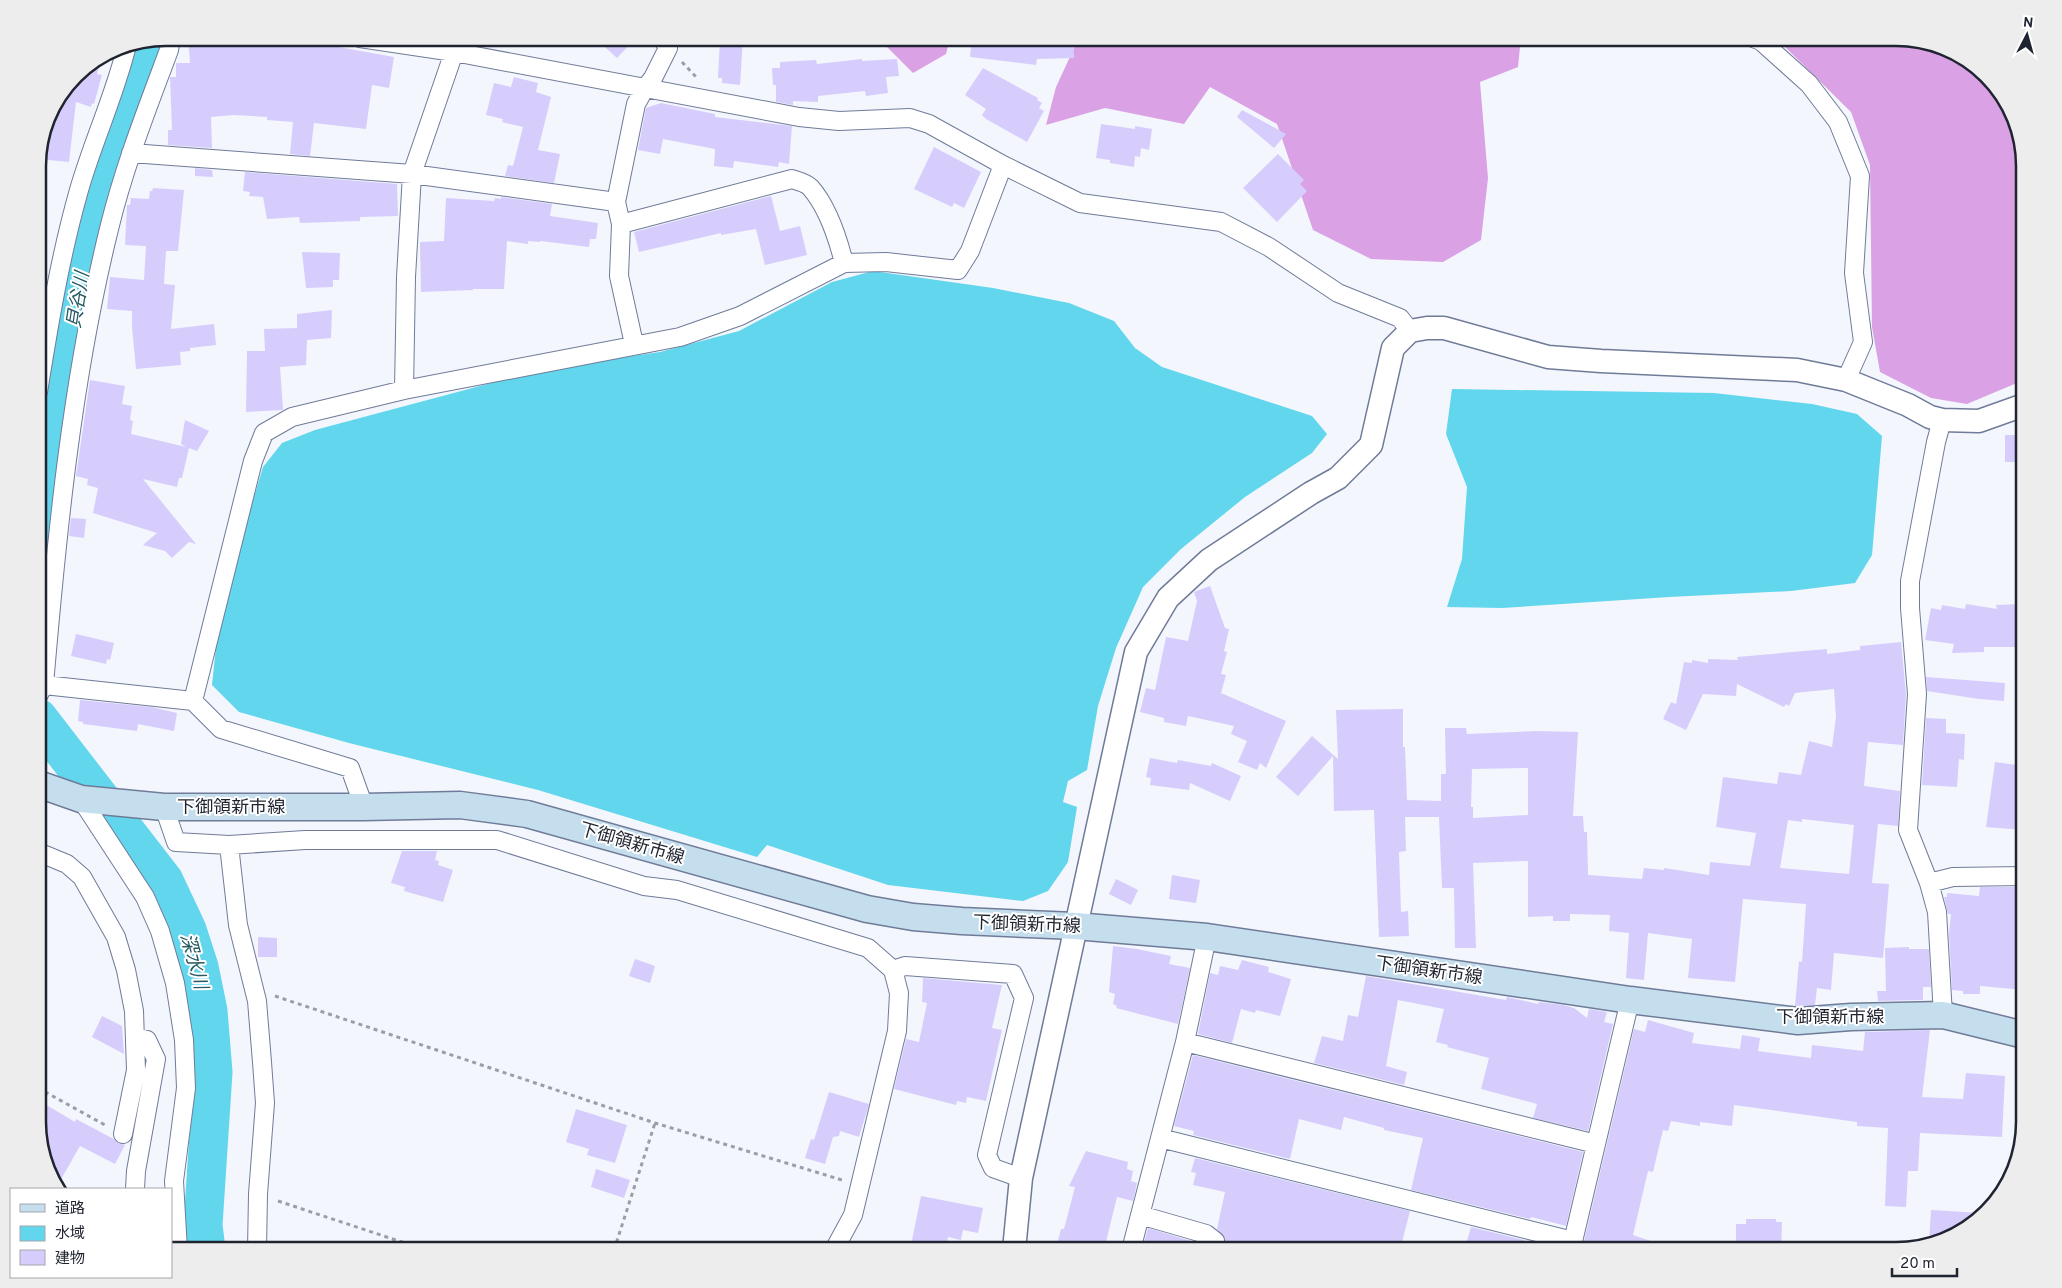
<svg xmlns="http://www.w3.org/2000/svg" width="2062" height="1288" viewBox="0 0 2062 1288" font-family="Overpass,'Noto Sans JP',sans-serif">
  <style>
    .forest { fill: #daa2e5 }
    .water { fill: #61d6ed }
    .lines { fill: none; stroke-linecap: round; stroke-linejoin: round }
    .river { stroke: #61d6ed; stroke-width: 39 }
    .building { fill: #d6cdfd; fill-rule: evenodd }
    .minor-casing { stroke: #6f7b98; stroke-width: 20 }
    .tertiary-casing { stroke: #6f7b98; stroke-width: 25 }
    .secondary-casing { stroke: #6f7b98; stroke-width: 29 }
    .path { stroke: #9a9ea7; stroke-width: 3; stroke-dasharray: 4 4; stroke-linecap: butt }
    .minor { stroke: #fff; stroke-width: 18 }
    .tertiary { stroke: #fff; stroke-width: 22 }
    .secondary { stroke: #c5deed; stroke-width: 26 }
    .labels { text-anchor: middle; stroke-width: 4; stroke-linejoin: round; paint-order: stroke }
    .street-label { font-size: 18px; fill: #1f2430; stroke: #fff }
    .water-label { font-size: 19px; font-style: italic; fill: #285a64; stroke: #fff }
    .rim { fill: none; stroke: #1f2430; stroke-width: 2.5 }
  </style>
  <rect width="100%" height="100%" fill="#f3f6fd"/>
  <path class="forest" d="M 821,38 L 950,38 L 946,54 L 913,73 L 885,45 L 823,44 Z
    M 1068,38 L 1511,38 L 1520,47 L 1518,67 L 1480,82 L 1488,178 L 1481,240 L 1443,262 L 1371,259 L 1313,230 L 1277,124 L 1210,87 L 1184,124 L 1105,108 L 1046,125 L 1056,87 L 1075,46 Z
    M 1776,38 L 1896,38 L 1967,59 L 2007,102 L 2024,166 L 2024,380 L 1967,404 L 1931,398 L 1880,372 L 1872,327 L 1870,165 L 1851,112 Z"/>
  <path class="water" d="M 873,271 L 993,288 L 1069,303 L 1114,321 L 1135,348 L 1162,367 L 1312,416 L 1327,434 L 1312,453 L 1245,497 L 1181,549 L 1143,587 L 1116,648 L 1098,706 L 1087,770 L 1068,781 L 1063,802 L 1077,807 L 1068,862 L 1048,891 L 1023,901 L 888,885 L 767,845 L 757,857 L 538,790 L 349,743 L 239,712 L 212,685 L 216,647 L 251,507 L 263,467 L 282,443 L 315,430 L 548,368 L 660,352 L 739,331 L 832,282 Z
    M 1452,389 L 1714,393 L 1812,404 L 1857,414 L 1882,436 L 1872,555 L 1855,583 L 1791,591 L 1669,597 L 1502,608 L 1447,607 L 1462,559 L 1467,487 L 1446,434 Z"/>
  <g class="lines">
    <path class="river" d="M 38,568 L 54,440 L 88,233 L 153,40
      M 38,718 L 164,881 L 187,930 L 199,967 L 208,1011 L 213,1072 L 203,1225 L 206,1250"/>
  </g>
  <path class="building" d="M 188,38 L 248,38 L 299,43 L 300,40 L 394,57 L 389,88 L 372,85 L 366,129 L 314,123 L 310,156 L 290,154 L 293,122 L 267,120 L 267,117 L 234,115 L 211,117 L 212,148 L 168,145 L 168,130 L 172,130 L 170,77 L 176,77 L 176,63 L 190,63 Z
    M 595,38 L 636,38 L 617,58 Z
    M 720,38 L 743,38 L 740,85 L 722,83 L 722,78 L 718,78 Z
    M 972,38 L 1073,38 L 1074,58 L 1037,59 L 1036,65 L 970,57 Z
    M 101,58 L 97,74 L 102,75 L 94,104 L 92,103 L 91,107 L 76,102 L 69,162 L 38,159 L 47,116 L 75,75 Z
    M 862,59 L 862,61 L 897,59 L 899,76 L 886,77 L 888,93 L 866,96 L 865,91 L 818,96 L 818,102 L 793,101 L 793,105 L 776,102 L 776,85 L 773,85 L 772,68 L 780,68 L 780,62 L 816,60 L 817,64 Z
    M 983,68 L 1038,98 L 1037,100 L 1042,103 L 1039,108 L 1044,111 L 1027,142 L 986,119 L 982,115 L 986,109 L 965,95 Z
    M 514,77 L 538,83 L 536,92 L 551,97 L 538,150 L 560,154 L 554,183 L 505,176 L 508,165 L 513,166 L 523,127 L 502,122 L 503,119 L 486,115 L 494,83 L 511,87 Z
    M 661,103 L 715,114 L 715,117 L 792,126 L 789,164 L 779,162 L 778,167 L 734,161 L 733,168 L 714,166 L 715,149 L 663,139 L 660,154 L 638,150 L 646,108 Z
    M 1242,110 L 1286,134 L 1274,148 L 1237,117 Z
    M 1101,124 L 1135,129 L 1135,126 L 1152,129 L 1149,150 L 1141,148 L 1140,157 L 1135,156 L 1134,167 L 1110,163 L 1110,160 L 1096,158 Z
    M 934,147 L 981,172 L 964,208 L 954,203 L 952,207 L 914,189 Z
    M 1278,154 L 1304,180 L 1300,184 L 1307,191 L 1277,222 L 1243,188 Z
    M 195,168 L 212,170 L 213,177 L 195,176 Z
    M 245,172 L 397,184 L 398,216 L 360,217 L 360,221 L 300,223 L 299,217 L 267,219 L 263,197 L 249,196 L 250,192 L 243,191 Z
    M 153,188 L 184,190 L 178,251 L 166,251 L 164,284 L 175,285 L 171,329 L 214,324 L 216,345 L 190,348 L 190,351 L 180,352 L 181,365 L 136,369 L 132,327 L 132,311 L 107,309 L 110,277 L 144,280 L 146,246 L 125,245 L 127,205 L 130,205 L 131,198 L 149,199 L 150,191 L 152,191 Z
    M 771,196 L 780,231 L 800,226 L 807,255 L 765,265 L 756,229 L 721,235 L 721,233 L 639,252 L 634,232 Z
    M 501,197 L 552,204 L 550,216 L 598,223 L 596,239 L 590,239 L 589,247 L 541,241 L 540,242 L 528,241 L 528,244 L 507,241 L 504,289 L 473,289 L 473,290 L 421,292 L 420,242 L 444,241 L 446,198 L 494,201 L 495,198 L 501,199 Z
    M 302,252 L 340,253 L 339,280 L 333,280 L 333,287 L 306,288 Z
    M 332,310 L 331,338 L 307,340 L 306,365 L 280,367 L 283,410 L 246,412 L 247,351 L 265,351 L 264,329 L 297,328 L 297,314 Z
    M 90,380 L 125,386 L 122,404 L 132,406 L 130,420 L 133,421 L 131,434 L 186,447 L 181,444 L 185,420 L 209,431 L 197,451 L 189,448 L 182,478 L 179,478 L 177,487 L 143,479 L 196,544 L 189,542 L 172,558 L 165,551 L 143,545 L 157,533 L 93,513 L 98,488 L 87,485 L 88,479 L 76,476 Z
    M 2005,435 L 2024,435 L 2024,462 L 2005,462 Z
    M 71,518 L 86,519 L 84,538 L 69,536 Z
    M 1210,586 L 1225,628 L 1229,629 L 1224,651 L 1227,652 L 1221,674 L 1226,675 L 1221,693 L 1286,721 L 1266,768 L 1260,763 L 1257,770 L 1238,762 L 1247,741 L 1231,734 L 1234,726 L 1188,716 L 1186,726 L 1164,722 L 1164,718 L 1140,712 L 1146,688 L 1155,690 L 1166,637 L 1188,641 L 1197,601 L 1194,592 Z
    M 1966,604 L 1997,609 L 1996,605 L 2024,604 L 2024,647 L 1984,647 L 1984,652 L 1952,653 L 1954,644 L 1925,640 L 1931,608 L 1941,610 L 1942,605 L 1965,609 Z
    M 76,634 L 114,643 L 110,660 L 107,659 L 106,664 L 71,656 Z
    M 1901,642 L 1906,694 L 1903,745 L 1868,742 L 1864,786 L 1900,791 L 1898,826 L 1878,824 L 1872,883 L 1889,884 L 1883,958 L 1834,953 L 1831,990 L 1817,988 L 1815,1005 L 1795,1006 L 1799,961 L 1802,962 L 1806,904 L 1743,899 L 1735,982 L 1688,978 L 1692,939 L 1648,933 L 1644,980 L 1626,978 L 1629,933 L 1609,931 L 1610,915 L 1570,914 L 1570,921 L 1553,921 L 1553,916 L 1528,917 L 1528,861 L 1473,863 L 1476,948 L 1455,948 L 1454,888 L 1442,888 L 1439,817 L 1405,817 L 1406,851 L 1399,852 L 1401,912 L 1408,911 L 1409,936 L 1379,937 L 1374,810 L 1334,811 L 1333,756 L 1298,796 L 1276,777 L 1312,736 L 1338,759 L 1336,710 L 1403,709 L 1403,747 L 1405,747 L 1407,800 L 1441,801 L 1441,774 L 1446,774 L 1445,728 L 1466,728 L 1467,734 L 1535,731 L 1578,732 L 1573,816 L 1583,816 L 1584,832 L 1587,832 L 1588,875 L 1642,879 L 1644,868 L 1664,870 L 1664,868 L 1709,875 L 1710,862 L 1750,866 L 1756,833 L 1716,827 L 1723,777 L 1777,784 L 1779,772 L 1801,775 L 1809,741 L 1832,747 L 1836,717 L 1834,689 L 1795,693 L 1789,706 L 1786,704 L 1784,707 L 1737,684 L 1736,696 L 1703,694 L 1686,730 L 1663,719 L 1671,702 L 1676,704 L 1684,662 L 1692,663 L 1692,660 L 1708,663 L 1708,659 L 1738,660 L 1737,657 L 1827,649 L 1827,654 L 1860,650 L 1860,646 ZM 1528,768 L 1528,815 L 1473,818 L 1473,807 L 1471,807 L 1472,769 ZM 1802,819 L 1854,825 L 1849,874 L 1780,868 L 1788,820 L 1802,822 Z
    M 1926,677 L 2005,683 L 2004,701 L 1979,699 L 1927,691 Z
    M 80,700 L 151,707 L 177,713 L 174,731 L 138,724 L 137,731 L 83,724 L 83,722 L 78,721 Z
    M 1926,718 L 1946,719 L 1946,733 L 1965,734 L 1964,760 L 1959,759 L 1957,787 L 1922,785 Z
    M 1150,758 L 1177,763 L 1178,760 L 1211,766 L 1212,763 L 1241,776 L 1230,801 L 1190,783 L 1189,790 L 1150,785 L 1151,778 L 1146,777 Z
    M 1995,762 L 2024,766 L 2024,830 L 1986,827 Z
    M 402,851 L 437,851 L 435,860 L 439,861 L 438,865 L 453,870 L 443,902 L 404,891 L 405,887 L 391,883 Z
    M 1172,875 L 1200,880 L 1196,903 L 1169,899 Z
    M 1116,879 L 1138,890 L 1131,905 L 1109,894 Z
    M 1980,887 L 2024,887 L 2024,990 L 1980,986 L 1980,994 L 1963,994 L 1963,991 L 1952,990 L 1949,934 L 1951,914 L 1948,914 L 1944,897 L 1947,897 L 1947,893 L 1979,896 Z
    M 258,937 L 277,938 L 277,957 L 258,957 Z
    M 1113,946 L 1137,949 L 1171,956 L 1169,964 L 1190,968 L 1178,1024 L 1116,1008 L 1117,1006 L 1113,1004 L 1115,994 L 1109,992 Z
    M 1909,947 L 1909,949 L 1929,949 L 1931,987 L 1923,987 L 1923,1000 L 1878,1001 L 1877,991 L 1886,991 L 1885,948 Z
    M 635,959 L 655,966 L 650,983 L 629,976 Z
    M 1242,960 L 1269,967 L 1268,972 L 1291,979 L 1280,1016 L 1256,1010 L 1255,1013 L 1241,1009 L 1232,1043 L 1198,1034 L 1210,973 L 1218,975 L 1220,966 L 1238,970 Z
    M 1366,976 L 1506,1000 L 1507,997 L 1538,1004 L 1539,1002 L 1563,1005 L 1574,1008 L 1587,1018 L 1589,1009 L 1607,1012 L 1604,1022 L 1613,1024 L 1588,1131 L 1533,1118 L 1537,1104 L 1481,1089 L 1489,1058 L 1447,1047 L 1448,1045 L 1436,1042 L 1444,1009 L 1398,1000 L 1386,1066 L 1407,1072 L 1404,1085 L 1314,1063 L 1322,1036 L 1343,1041 L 1348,1015 L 1358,1017 Z
    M 923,978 L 1002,985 L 992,1028 L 1002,1030 L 986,1101 L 967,1097 L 966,1103 L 957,1101 L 956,1105 L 894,1089 L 906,1039 L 919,1042 L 927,1003 L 922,1002 Z
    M 102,1016 L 122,1026 L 124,1054 L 92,1037 Z
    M 1648,1020 L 1694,1033 L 1692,1043 L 1740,1049 L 1742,1035 L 1760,1038 L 1758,1051 L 1811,1058 L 1812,1045 L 1863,1051 L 1865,1032 L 1930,1030 L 1922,1097 L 1963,1099 L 1966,1073 L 2005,1076 L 2002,1137 L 1920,1133 L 1918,1171 L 1908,1171 L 1906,1207 L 1885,1206 L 1888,1128 L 1857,1126 L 1857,1122 L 1734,1105 L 1732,1126 L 1700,1122 L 1700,1126 L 1671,1121 L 1668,1131 L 1663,1130 L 1653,1172 L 1648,1171 L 1633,1235 L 1668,1247 L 1668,1250 L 1582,1250 L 1634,1029 L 1645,1032 Z
    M 1193,1055 L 1583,1152 L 1566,1226 L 1531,1217 L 1530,1219 L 1411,1190 L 1423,1138 L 1384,1130 L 1384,1128 L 1344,1117 L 1341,1130 L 1299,1119 L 1290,1159 L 1193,1135 L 1194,1131 L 1174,1126 Z
    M 829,1092 L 869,1104 L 859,1137 L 840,1131 L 839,1136 L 833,1137 L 825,1164 L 805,1158 L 811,1139 L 814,1140 Z
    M 38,1100 L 75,1122 L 76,1119 L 125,1145 L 115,1164 L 80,1146 L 56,1188 L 38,1130 Z
    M 576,1109 L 627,1125 L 615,1163 L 587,1155 L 589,1149 L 566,1142 Z
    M 1086,1151 L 1128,1162 L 1127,1169 L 1133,1171 L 1131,1181 L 1137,1183 L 1133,1201 L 1117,1197 L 1104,1250 L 1060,1250 L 1061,1245 L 1057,1244 L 1061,1229 L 1064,1229 L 1075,1187 L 1069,1186 Z
    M 1195,1158 L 1410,1211 L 1400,1250 L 1275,1250 L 1252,1247 L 1251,1250 L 1224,1250 L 1225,1238 L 1217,1229 L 1225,1192 L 1193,1185 L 1196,1173 L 1191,1172 Z
    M 596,1169 L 630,1180 L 624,1198 L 591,1187 Z
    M 921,1196 L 983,1208 L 978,1233 L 963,1230 L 961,1240 L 948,1237 L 946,1250 L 910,1250 Z
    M 1931,1210 L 1982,1213 L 1960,1233 L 1929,1242 Z
    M 1746,1219 L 1776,1219 L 1776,1222 L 1782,1222 L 1781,1250 L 1736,1250 L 1736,1224 L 1746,1224 Z
    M 1471,1227 L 1524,1240 L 1521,1250 L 1475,1250 L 1465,1248 Z
    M 1148,1228 L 1201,1244 L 1203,1245 L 1203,1250 L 1142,1250 Z"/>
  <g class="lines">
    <defs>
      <path id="minor" d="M 360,38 L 454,52 L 799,117 L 839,121 L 910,118 L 929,124 L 1003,165 L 1080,203 L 1221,222 L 1269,247 L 1338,293 L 1400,318 L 1410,331
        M 1753,38 L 1761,41 L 1809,84 L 1838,122 L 1860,176 L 1854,273 L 1863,342 L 1846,380
        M 131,153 L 412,174 L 616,202 L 621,224 L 619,276 L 634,344
        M 616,202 L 636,104 L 645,88 L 653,78 L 668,48 L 662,38
        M 621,224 L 792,179 C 798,181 806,183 810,187 C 827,206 838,239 844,263
        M 404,390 L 406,277 L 412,174 L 454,52 L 462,38
        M 38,392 C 49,324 60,257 79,190 C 93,141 115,95 127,45
        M 1942,420 L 1936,442 L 1910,581 L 1910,608 L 1917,694 L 1908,830 L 1929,883 L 1937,912 L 1943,1015
        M 44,685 L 193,701 L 221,729 L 350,768 L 364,807
        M 38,696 L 44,685 C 57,532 72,379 109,229 C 124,167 147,109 169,50 L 171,38
        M 193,701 L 253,461 L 264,433 L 292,417 L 404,390 L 680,337 L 740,316 L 844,263 L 886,262 L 958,270 L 970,251 L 1003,165
        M 81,799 L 145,897 L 160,931 L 175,983 L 184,1040 L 186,1088 L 174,1181 L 178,1250
        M 164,807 L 176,842 L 229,845 L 305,840 L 497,840 L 644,886 L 677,890 L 868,948 L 893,970 L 899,993 L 897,1031 L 853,1215 L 834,1250
        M 229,845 L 238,925 L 257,1001 L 262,1062 L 265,1103 L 258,1194 L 257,1250
        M 38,852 L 67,864 L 82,877 L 116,937 L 126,970 L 134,1011 L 136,1070 L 123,1134
        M 1929,883 L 1953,877 L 2024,876
        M 893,970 L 905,966 L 1013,974 L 1024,998 L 987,1155 L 993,1168 L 1021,1178
        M 135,1037 L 147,1040 L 156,1059 L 136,1171 L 135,1189
        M 1185,1042 L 1596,1144
        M 1160,1138 L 1573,1241
        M 1140,1215 L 1206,1234 L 1215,1241 L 1213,1250
        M 1131,1250 L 1185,1042 L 1207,937
        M 1571,1250 L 1630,1000"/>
      <path id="tertiary" d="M 1014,1250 L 1021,1178 L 1136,652 L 1168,598 L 1209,560 L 1311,493 L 1338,478 L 1371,445 L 1393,348 L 1410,331 L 1427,328 L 1444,328 L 1548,357 L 1601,361 L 1797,370 L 1846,380 L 1908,405 L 1930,417 L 1942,420 L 1979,421 L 2024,405"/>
      <path id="secondary" d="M 38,784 L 81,799 L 164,807 L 364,807 L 460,805 L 527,814 L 867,909 L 913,917 L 962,921 L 1075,926 L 1207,937 L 1630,1000 L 1798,1021 L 1851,1017 L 1943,1015 L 2024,1035"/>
    </defs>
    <use href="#minor" class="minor-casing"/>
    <use href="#tertiary" class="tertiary-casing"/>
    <use href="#secondary" class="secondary-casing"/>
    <path class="path" d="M 682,62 L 697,78
      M 275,996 L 655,1123 L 842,1180
      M 38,1088 L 105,1125
      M 278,1201 L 426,1250
      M 614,1250 L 655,1123"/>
    <use href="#minor" class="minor"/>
    <use href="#tertiary" class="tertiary"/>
    <use href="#secondary" class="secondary"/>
  </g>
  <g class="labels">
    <g class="street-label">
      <text x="231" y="813">下御領新市線</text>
      <text transform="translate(632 843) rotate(16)" y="6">下御領新市線</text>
      <text transform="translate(1027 924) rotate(2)" y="6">下御領新市線</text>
      <text transform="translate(1429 970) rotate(8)" y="6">下御領新市線</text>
      <text x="1830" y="1023">下御領新市線</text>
    </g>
    <g class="water-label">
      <text transform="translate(77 300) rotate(-81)" y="7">貝谷川</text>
      <text transform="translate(195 961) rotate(75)" y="7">深水川</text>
    </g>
  </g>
  <path d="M0 0H2062V1288H0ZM166 46H1896A120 120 0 0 1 2016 166V1122A120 120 0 0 1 1896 1242H166A120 120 0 0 1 46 1122V166A120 120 0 0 1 166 46Z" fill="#ededee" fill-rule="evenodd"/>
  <path class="rim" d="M166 46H1896A120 120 0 0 1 2016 166V1122A120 120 0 0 1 1896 1242H166A120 120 0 0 1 46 1122V166A120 120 0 0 1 166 46Z"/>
  <rect x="10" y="1188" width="162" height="90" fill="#ffffff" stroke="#a5a7ac"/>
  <rect x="20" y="1204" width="25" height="8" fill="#c5deed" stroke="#a5a7ac"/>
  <text x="55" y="1213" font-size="15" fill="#1f2430">道路</text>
  <rect x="20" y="1226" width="25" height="15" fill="#61d6ed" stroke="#a5a7ac"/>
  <text x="55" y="1238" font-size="15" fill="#1f2430">水域</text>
  <rect x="20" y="1250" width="25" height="15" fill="#d6cdfd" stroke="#a5a7ac"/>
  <text x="55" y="1263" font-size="15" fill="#1f2430">建物</text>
  <g transform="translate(2027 35) rotate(6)" stroke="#ffffff" stroke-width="4" paint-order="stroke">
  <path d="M0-4L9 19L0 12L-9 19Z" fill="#1f2430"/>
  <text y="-8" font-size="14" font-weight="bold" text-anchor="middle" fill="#1f2430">N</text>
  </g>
  <path d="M1892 1268v8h65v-8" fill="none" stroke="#1f2430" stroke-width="2.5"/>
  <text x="1900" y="1268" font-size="15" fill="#1f2430" stroke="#ffffff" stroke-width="4" paint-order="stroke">20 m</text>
</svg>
